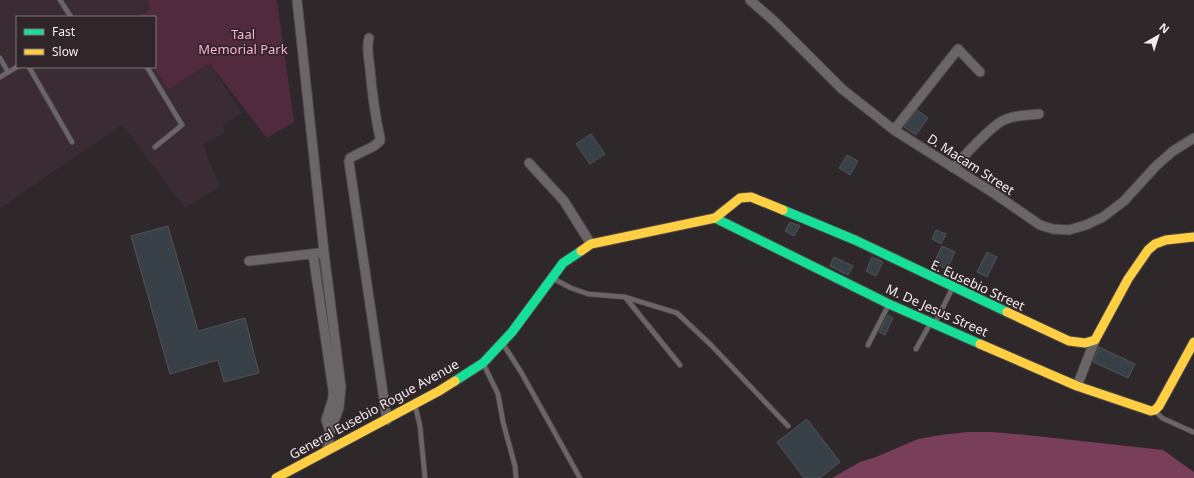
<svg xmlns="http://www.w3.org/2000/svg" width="1194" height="478" viewBox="0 0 1194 478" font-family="'Noto Sans',sans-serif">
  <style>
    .built { fill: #3b2b32 }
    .green { fill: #522a3d }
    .water { fill: #793e59 }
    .building { fill: #384147; stroke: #525254 }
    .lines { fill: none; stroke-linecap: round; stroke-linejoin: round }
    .lane-casing { stroke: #4a4548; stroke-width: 6 }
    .street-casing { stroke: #4a4548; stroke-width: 11 }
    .fast-casing { stroke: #4a4548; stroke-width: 11 }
    .slow-casing { stroke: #4a4548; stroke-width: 11 }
    .lane { stroke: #6a6668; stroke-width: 4.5 }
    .street { stroke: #6a6668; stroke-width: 9 }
    .fast { stroke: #16e098; stroke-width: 9 }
    .slow { stroke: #ffcf43; stroke-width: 9 }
    .labels { text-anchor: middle; stroke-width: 3.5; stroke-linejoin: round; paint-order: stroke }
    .park-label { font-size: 13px; fill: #ffb0d2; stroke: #30262a }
    .street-label { font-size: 13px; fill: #f2ebee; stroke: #30262a }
  </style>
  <rect width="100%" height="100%" fill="#2e282b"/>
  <path class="built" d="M 0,0 L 147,0 L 150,8 L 137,17 L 17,17 L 17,67 L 154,67 L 169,90 L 209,63 L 242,113 L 223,125 L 225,133 L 203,144 L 220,187 L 185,208 L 122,125 L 0,208 Z"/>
  <path class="green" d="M 147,0 L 277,0 L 294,122 L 267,138 L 209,63 L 168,90 L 154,67 L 155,17 L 137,17 L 150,9 Z"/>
  <path class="water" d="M 968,432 L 991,432 L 1027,435 L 1163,450 L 1194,472 L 1194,478 L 832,478 L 860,462 L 876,457 L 918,439 L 941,435 Z"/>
  <path class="building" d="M 917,110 L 928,118 L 916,135 L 904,127 Z
    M 591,134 L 605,154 L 590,164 L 576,144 Z
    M 847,155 L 858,161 L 850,175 L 839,168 Z
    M 790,222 L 800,226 L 794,236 L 785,231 Z
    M 168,226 L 198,331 L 245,318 L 259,373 L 224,382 L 218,360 L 170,374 L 131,236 Z
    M 936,230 L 946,234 L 941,244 L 932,239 Z
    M 942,246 L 955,252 L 947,269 L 934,263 Z
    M 987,252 L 997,257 L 987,277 L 977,272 Z
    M 834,257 L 853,266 L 848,275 L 830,266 Z
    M 872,257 L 883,262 L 876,276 L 866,271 Z
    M 888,315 L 893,318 L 885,335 L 879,332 Z
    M 1099,347 L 1135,364 L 1128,378 L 1093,362 Z
    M 807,419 L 840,462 L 820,478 L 804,478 L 777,442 Z"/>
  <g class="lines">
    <defs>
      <path id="lane" d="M 60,0 L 71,17
        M 0,58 L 8,72
        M 29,67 L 72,142
        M 147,67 L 182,125 L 155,147
        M 0,77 L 17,67
        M 554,279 L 571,288 L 588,294 L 625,297 L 677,313 L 711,345 L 788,426
        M 625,297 L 680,365
        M 935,323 L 952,289
        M 503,344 L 521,372 L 580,478
        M 868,345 L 888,306
        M 916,349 L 930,324
        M 483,363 L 498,394 L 503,422 L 515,466 L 516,478
        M 415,405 L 420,426 L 425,478
        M 1156,412 L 1162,418 L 1193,432"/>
      <path id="street" d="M 297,0 L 324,252 L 341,387 L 339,408 L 330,432 L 327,450
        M 750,0 L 775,22 L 842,89 L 894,130 L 992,192 L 1040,225 L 1053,229 L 1069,230 L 1086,225 L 1103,217 L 1124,201 L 1156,166 L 1173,151 L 1194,138
        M 369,38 C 366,48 369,59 370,69 C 372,92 375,115 380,138 L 380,141 L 374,146 L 350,158 L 349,162 L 387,420
        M 894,130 L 958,49 L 980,72
        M 529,163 L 564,201 L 591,244
        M 953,168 C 966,154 987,130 1002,121 C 1013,115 1027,115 1039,114
        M 313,254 L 333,390 L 333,398 L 326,420 L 330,432
        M 249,261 L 319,253
        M 1077,386 L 1095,340"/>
      <path id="fast" d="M 783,210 L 855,240 L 1007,312
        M 715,218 L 889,304 L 980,344
        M 455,381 L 483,363 L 512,332 L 563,263 L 581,251"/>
      <path id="slow" d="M 581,251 L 591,244 L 715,218 L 740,198 L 751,197 L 783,210
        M 1007,312 L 1069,341 L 1085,343 L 1095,340 L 1128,279 L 1148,250 L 1155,244 L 1166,240 L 1194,237
        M 980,344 L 1077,386 L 1151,411 L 1155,410 L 1159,406 L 1194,342
        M 276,478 L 439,391 L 455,381"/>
    </defs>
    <use href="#lane" class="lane-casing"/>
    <use href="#street" class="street-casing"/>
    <use href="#fast" class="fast-casing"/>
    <use href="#slow" class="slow-casing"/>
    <use href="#lane" class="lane"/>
    <use href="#street" class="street"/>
    <use href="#fast" class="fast"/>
    <use href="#slow" class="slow"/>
  </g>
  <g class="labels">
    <g class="park-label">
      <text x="243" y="39">Taal<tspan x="243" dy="15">Memorial Park</tspan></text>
    </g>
    <g class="street-label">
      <text transform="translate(971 164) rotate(33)" y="5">D. Macam Street</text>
      <text transform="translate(978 285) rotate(25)" y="5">E. Eusebio Street</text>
      <text transform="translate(937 310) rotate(24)" y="5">M. De Jesus Street</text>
      <text transform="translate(374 409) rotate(-29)" y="5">General Eusebio Rogue Avenue</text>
    </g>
  </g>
  <rect x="16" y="16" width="140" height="52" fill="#30262a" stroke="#7e7578"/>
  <rect x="24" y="29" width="20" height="6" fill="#16e098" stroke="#7e7578"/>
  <text x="52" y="36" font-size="12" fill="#f2ebee">Fast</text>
  <rect x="24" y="49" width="20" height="6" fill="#ffcf43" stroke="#7e7578"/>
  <text x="52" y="56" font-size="12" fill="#f2ebee">Slow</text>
  <g transform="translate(1158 36) rotate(39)" stroke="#30262a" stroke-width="3" paint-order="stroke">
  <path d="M0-3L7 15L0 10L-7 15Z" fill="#f2ebee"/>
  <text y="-6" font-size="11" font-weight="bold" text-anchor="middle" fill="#f2ebee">N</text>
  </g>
</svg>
